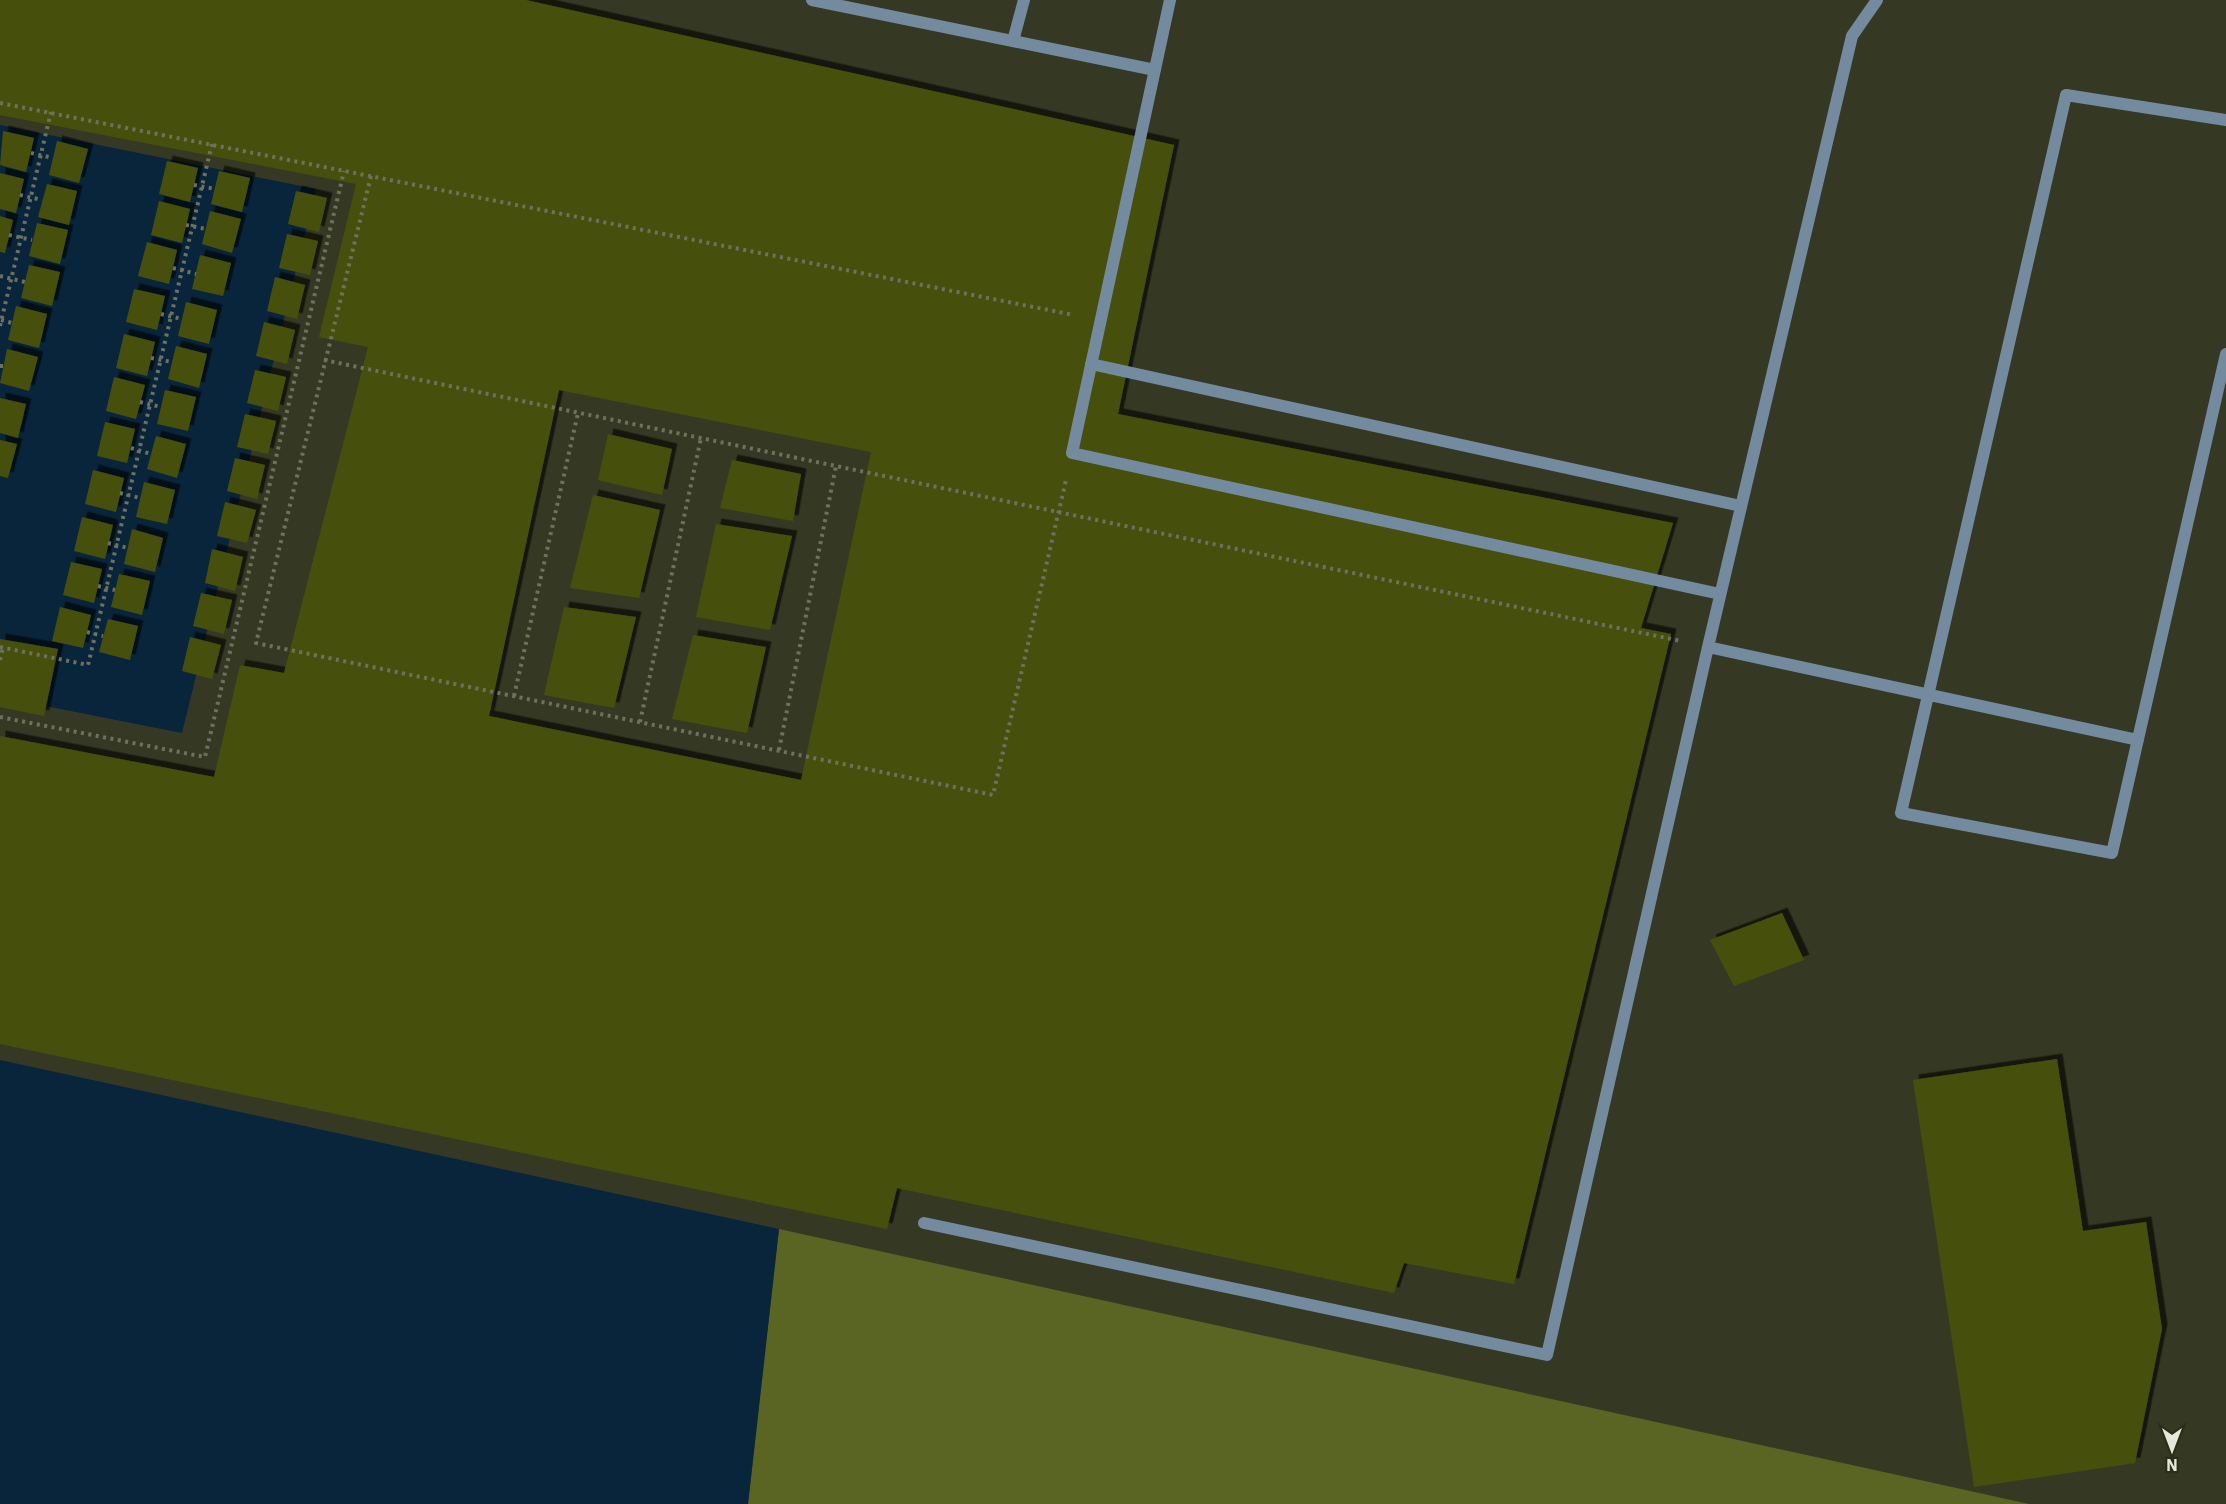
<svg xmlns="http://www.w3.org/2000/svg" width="2226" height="1504" viewBox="0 0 2226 1504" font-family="'IBM Plex Sans',sans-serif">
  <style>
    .forest { fill: #5a6524 }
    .water { fill: #08253b }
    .building { fill: #47500a; fill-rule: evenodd; filter: url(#shadow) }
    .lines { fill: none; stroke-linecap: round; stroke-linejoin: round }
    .path { stroke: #6d715e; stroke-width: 4; stroke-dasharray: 3 4.5; stroke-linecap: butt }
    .service { stroke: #748b9f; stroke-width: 12 }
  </style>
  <defs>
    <filter id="shadow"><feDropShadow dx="5.5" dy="-5.5" stdDeviation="0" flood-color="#0009"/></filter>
  </defs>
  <rect width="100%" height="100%" fill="#353924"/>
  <path class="forest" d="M 779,1229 L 2029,1504 L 748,1504 Z"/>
  <path class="water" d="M 0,125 L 316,189 L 182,733 L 0,697 Z
    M 0,1060 L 779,1229 L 748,1504 L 0,1504 Z"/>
  <path class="building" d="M 0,0 L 526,0 L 1174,145 L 1118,414 L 1673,523 L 1641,628 L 1671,634 L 1514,1284 L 1404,1263 L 1394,1293 L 897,1188 L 887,1229 L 0,1044 L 0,736 L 214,777 L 240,665 L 284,673 L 368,347 L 319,337 L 356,184 L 0,115 ZM 559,390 L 871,452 L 801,780 L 489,716 Z
    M 3,131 L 34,138 L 26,172 L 0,165 Z
    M 57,141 L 88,149 L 79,183 L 49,175 Z
    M 167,161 L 198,168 L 190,202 L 159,194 Z
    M 219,171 L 250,178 L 242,212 L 211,204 Z
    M 0,173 L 24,179 L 16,213 L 0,209 Z
    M 47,184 L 77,191 L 69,225 L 38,217 Z
    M 296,191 L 327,198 L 319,232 L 288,224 Z
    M 159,201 L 190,209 L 182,243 L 151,235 Z
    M 210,211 L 241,219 L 232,253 L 202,244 Z
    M 0,216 L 13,220 L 5,253 L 0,252 Z
    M 37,223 L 68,230 L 60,264 L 29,256 Z
    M 287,234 L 318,241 L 310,275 L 279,268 Z
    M 147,242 L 177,250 L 169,284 L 138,276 Z
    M 200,255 L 231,263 L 223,296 L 192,289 Z
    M 29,265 L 60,272 L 52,306 L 21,298 Z
    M 275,277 L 305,285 L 297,319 L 267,311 Z
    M 134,289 L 165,296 L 157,330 L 126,322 Z
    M 186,302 L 217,310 L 209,344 L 178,336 Z
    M 16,306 L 47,314 L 39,348 L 8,340 Z
    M 264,322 L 295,330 L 287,364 L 256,356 Z
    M 124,334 L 155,342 L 147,376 L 116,368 Z
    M 176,346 L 207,354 L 199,388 L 168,379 Z
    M 7,349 L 38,357 L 29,391 L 0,383 Z
    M 255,370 L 286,377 L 278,411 L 247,403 Z
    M 114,377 L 145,385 L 136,419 L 106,411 Z
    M 165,390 L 196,397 L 188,431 L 157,424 Z
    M 0,398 L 26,404 L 18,438 L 0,433 Z
    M 245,414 L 276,421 L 268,454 L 237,447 Z
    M 105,422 L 135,429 L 127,463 L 97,456 Z
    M 608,434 L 672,449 L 662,495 L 598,480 Z
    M 156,436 L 186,444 L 177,478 L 147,469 Z
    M 0,440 L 17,444 L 8,478 L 0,476 Z
    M 235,458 L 265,465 L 257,499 L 227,491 Z
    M 732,460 L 801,474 L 793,521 L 720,508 Z
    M 93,470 L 124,478 L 116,512 L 85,504 Z
    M 144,482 L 175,490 L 167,524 L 136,517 Z
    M 593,495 L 660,510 L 639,598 L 570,588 Z
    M 225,502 L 256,510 L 247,543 L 217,536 Z
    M 82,517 L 113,525 L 105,559 L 74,551 Z
    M 716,524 L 792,536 L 770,630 L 696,617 Z
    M 132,529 L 163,538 L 155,572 L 124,564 Z
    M 212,549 L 243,557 L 235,591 L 205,583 Z
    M 71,562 L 102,569 L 94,603 L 63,595 Z
    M 119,574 L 150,581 L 142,615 L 111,607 Z
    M 201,593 L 232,600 L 224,634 L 193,626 Z
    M 60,607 L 91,615 L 83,648 L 52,641 Z
    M 564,607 L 636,617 L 614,708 L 544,695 Z
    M 108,619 L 138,626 L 130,660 L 99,652 Z
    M 693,635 L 766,647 L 747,733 L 672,719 Z
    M 190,637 L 221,645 L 212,679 L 182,671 Z
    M 0,639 L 58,649 L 44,716 L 0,707 Z
    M 1782,913 L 1804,960 L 1734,986 L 1710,940 Z
    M 2057,1059 L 2083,1231 L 2146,1222 L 2162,1329 L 2135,1463 L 1974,1487 L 1913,1080 Z"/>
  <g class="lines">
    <path class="path" d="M 0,103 L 1074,315
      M 31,153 L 53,158
      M 371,176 L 256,643 L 993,795 L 1066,480
      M 194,185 L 215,189
      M 20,195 L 42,200
      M 186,225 L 206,229
      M 9,235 L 32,240
      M 173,268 L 196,274
      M 0,276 L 25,282
      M 161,314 L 182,319
      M 1,320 L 12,323
      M 0,326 L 51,112
      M 151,358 L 172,362
      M 324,360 L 1681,641
      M 0,366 L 3,366
      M 140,402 L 161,407
      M 131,448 L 151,454
      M 120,493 L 140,498
      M 108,543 L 128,548
      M 98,586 L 115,590
      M 87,632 L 103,636
      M 0,647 L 88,665 L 212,144
      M 0,660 L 3,647
      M 514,696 L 578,413
      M 0,717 L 205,757 L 344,171
      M 640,722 L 701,438
      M 779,750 L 836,466"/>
    <path class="service" d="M 812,0 L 1155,70
      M 1170,0 L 1072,453 L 1720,594
      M 1013,41 L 1024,0
      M 2226,120 L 2066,95 L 1901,813 L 2112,853 L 2226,354
      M 1091,364 L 1741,506
      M 1708,647 L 2138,740
      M 924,1223 L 1547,1355 L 1708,647 L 1852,36 L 1877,0"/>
  </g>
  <g transform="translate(2172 1450) rotate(180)" stroke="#2b2f1a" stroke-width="4.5" paint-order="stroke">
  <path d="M0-4.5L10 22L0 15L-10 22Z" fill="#e4e7da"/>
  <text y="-9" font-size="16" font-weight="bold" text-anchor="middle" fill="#e4e7da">N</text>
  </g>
</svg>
